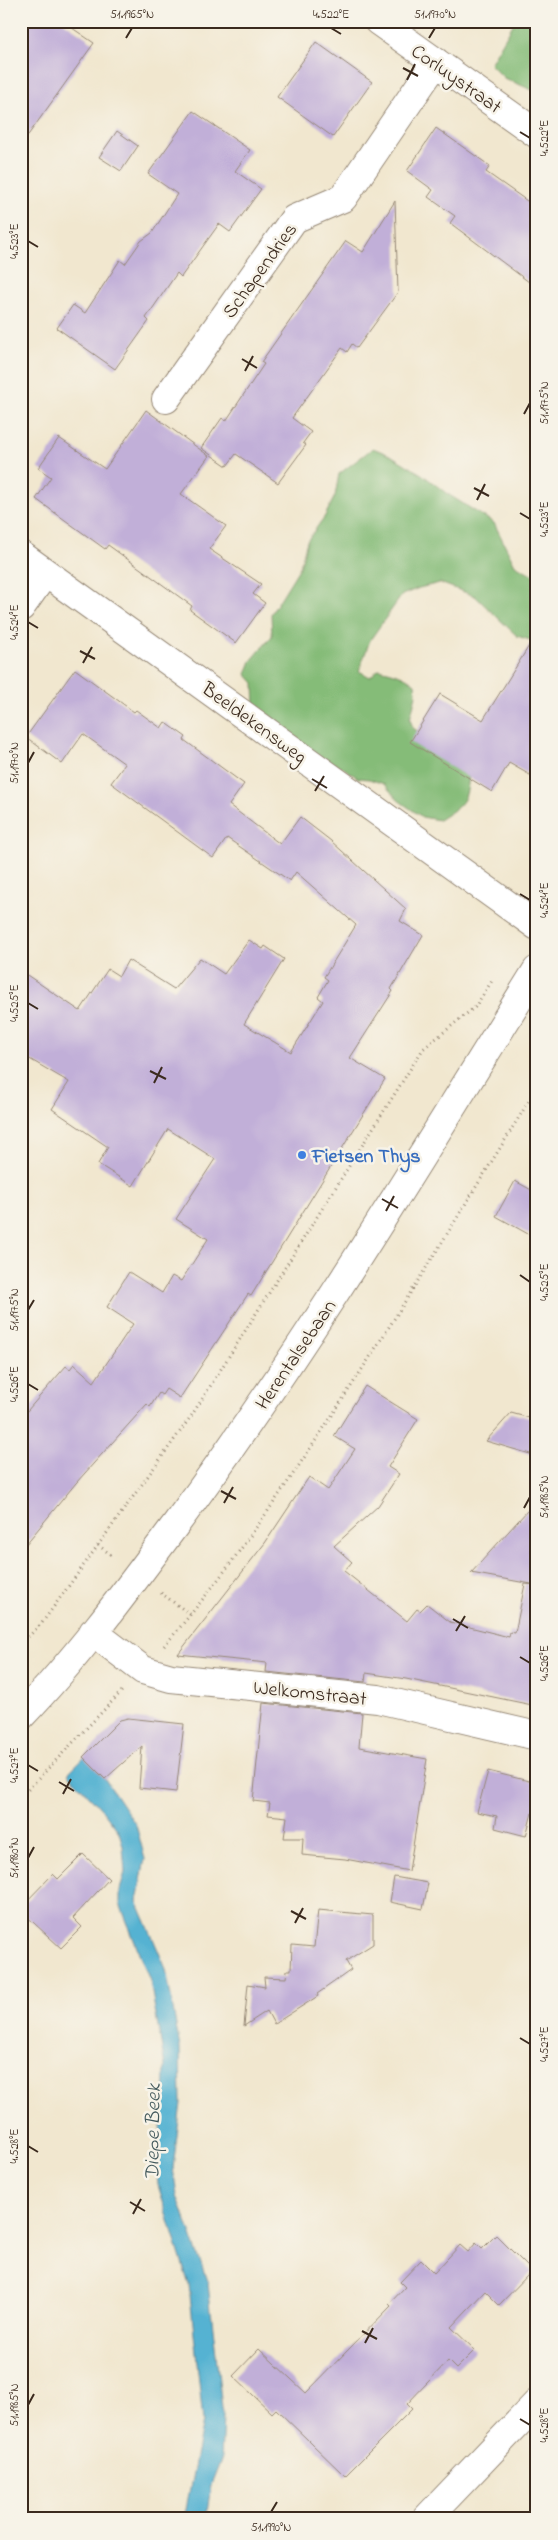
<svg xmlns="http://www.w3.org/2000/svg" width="558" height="2540" viewBox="0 0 558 2540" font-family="'Indie Flower',sans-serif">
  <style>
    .forest { fill: #85bc78; stroke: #60734b }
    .water { fill: #54b2d2; stroke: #486e78 }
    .building { fill: #c1afd8 }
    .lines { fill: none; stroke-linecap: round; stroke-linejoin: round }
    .street-casing { stroke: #968876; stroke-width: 30 }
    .secondary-casing { stroke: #968876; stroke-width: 30 }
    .path { stroke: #968876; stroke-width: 3; stroke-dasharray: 1 4; stroke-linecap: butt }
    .street { stroke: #fff; stroke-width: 28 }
    .secondary { stroke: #fff; stroke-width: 28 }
    .ticks { fill: none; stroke: #3b2a1e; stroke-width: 2 }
    .shop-dot { fill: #3f7fe0; stroke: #f7f3e8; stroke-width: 2 }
    .labels { text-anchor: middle; stroke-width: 5; stroke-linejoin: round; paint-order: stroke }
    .street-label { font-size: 20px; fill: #3b2a1e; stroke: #f7f3e8 }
    .shop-label { font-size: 20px; font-weight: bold; fill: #366cbe; stroke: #f7f3e8; text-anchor: start }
    .water-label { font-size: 21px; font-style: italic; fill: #445a5d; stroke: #f7f3e8 }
    .neatline { fill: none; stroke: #3b2a1e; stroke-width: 2 }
    .ticks-label { font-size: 12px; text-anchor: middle; fill: #3b2a1e }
  </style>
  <rect width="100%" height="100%" fill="#f7f3e8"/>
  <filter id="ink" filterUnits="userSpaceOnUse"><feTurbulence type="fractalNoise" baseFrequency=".02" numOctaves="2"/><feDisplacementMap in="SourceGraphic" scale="10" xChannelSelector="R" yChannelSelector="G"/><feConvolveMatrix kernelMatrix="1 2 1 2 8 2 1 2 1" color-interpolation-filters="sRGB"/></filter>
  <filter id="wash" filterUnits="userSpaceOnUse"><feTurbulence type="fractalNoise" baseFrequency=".0096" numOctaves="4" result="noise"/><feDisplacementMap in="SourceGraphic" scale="20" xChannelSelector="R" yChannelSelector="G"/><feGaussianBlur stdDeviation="1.12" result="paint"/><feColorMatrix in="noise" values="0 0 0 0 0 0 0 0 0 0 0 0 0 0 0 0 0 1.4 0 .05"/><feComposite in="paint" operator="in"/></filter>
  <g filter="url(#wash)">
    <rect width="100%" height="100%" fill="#f1e7cf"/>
    <path class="forest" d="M 515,21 L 537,21 L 537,92 L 504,78 L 490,64 Z
      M 373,448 L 392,456 L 423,475 L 446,493 L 494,523 L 515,565 L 537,577 L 537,642 L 517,636 L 475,596 L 440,583 L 419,588 L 402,595 L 370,640 L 359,671 L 370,677 L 379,669 C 393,672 404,675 415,684 L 416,695 L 410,719 L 413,728 L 449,752 L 469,773 C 467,802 464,804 439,820 L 422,817 L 398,800 L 384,784 L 369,779 L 358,778 L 342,767 L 332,765 L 313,775 L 295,770 L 292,757 L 255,708 L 254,683 L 246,674 L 251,661 L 272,636 L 271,614 L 300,567 L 307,541 L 325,516 L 335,496 L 339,474 Z"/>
    <path class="water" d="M 84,1757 L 105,1779 L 136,1825 L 145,1859 L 137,1901 L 166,1969 L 180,2048 L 181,2103 L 173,2168 L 177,2195 L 208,2284 L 223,2416 L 221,2460 L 211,2485 L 206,2519 L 184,2519 L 203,2421 L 189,2285 L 158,2185 L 156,2161 L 164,2109 L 165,2066 L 150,1981 L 120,1904 L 120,1890 L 125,1872 L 123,1846 L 119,1832 L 105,1813 L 68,1773 Z"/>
    <g id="blocks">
      <path class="building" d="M 21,21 L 62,21 L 94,43 L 21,145 Z
        M 316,42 L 372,82 L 333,137 L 277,97 Z
        M 193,111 L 250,150 L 235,171 L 261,189 L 230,232 L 219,224 L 181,277 L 177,273 L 146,318 L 149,321 L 115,369 L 57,328 L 73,305 L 85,313 L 120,260 L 125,264 L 141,241 L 152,233 L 177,194 L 148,174 Z
        M 436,128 L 490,166 L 486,172 L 537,208 L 537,288 L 450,223 L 455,216 L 428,197 L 433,190 L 407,171 Z
        M 117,131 L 138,146 L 121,171 L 99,157 Z
        M 395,201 L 398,292 L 357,348 L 352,344 L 347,352 L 342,348 L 292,418 L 311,432 L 303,443 L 306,445 L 278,483 L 236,454 L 227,466 L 201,448 L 222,418 L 226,421 L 264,364 L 261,362 L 346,241 L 363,252 Z
        M 146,410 L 209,456 L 181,494 L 226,526 L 209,549 L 261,584 L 253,594 L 265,603 L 236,643 L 190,610 L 192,606 L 108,545 L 105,549 L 36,499 L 51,477 L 38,468 L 59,438 L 105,469 Z
        M 537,633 L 537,779 L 509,763 L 492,792 L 410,742 L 440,694 L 483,720 Z
        M 75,669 L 134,712 L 136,710 L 161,728 L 165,722 L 186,737 L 184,740 L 244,784 L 229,805 L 280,844 L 300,817 L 331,841 L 406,909 L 400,921 L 423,935 L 391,989 L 393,991 L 350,1058 L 385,1079 L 251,1296 L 248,1294 L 180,1398 L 166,1389 L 162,1395 L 159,1393 L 150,1407 L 147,1404 L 76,1483 L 21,1550 L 21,1418 L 66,1366 L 70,1369 L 74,1364 L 94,1382 L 133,1324 L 107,1307 L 129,1272 L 162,1293 L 172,1276 L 181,1281 L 208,1239 L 176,1219 L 215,1159 L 168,1129 L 133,1186 L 98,1164 L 108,1147 L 52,1109 L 69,1082 L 21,1054 L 21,971 L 80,1011 L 108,969 L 119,976 L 128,960 L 174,989 L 200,958 L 224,974 L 249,940 L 263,949 L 265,946 L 284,959 L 244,1024 L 291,1052 L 323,1001 L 318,997 L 328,980 L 324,977 L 356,925 L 296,872 L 290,881 L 227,838 L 213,858 L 111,783 L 125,764 L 83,734 L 62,764 L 26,737 Z
        M 515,1181 L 537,1193 L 537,1239 L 496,1216 Z
        M 365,1386 L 418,1419 L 388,1467 L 399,1474 L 378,1506 L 334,1546 L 352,1562 L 344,1571 L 407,1621 L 417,1609 L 420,1611 L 427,1604 L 450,1622 L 509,1637 L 510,1632 L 515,1633 L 525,1584 L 537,1585 L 537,1706 L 406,1679 L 366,1673 L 365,1682 L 266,1672 L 267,1663 L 178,1654 L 265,1543 L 309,1477 L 328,1490 L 355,1449 L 334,1436 Z
        M 511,1413 L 537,1420 L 537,1456 L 486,1441 Z
        M 537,1500 L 537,1522 L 531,1552 L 537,1553 L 537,1585 L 471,1573 Z
        M 263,1703 L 362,1713 L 359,1747 L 427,1759 L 409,1871 L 345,1859 L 302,1855 L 303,1838 L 284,1838 L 287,1817 L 268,1815 L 270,1803 L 253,1801 Z
        M 128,1718 L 184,1724 L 176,1792 L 139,1788 L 142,1746 L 105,1779 L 83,1757 L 120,1720 Z
        M 488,1771 L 537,1783 L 537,1814 L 532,1813 L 526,1836 L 495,1828 L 497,1816 L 477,1812 Z
        M 83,1854 L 109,1879 L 73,1918 L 82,1927 L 61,1948 L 21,1911 L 21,1907 L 53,1874 L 58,1879 Z
        M 394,1877 L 428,1883 L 423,1909 L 390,1902 Z
        M 318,1910 L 373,1915 L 373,1944 L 346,1961 L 351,1970 L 317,1994 L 318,1996 L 274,2024 L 267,2011 L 244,2026 L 248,1984 L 265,1987 L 264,1977 L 286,1978 L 287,1970 L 291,1970 L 292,1945 L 314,1947 Z
        M 496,2235 L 532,2271 L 499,2305 L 485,2291 L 451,2327 L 475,2350 L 456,2369 L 448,2361 L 407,2404 L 412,2409 L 345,2476 L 276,2409 L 272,2413 L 233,2376 L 259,2349 L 306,2393 L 391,2306 L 389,2304 L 405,2287 L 400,2282 L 421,2260 L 434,2273 L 460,2245 L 468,2252 L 476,2243 L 482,2249 Z"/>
    </g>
  </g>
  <g filter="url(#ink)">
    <use href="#blocks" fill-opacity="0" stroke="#968876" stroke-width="1"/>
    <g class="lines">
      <defs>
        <path id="street" d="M 378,21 L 537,134
          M 166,399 L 294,219 L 343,198 L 436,62
          M 21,555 L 537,926
          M 21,607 L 45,573
          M 426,2519 L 537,2403"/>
        <path id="secondary" d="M 93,1632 L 143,1670 L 171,1678 L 378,1699 L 537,1736
          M 21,1716 C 78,1657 127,1590 176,1524 C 307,1347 420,1158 537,970"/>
      </defs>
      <use href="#street" class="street-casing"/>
      <use href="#secondary" class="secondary-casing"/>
      <path class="path" d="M 98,1545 L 114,1557
        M 161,1593 L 191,1615
        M 21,1644 L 42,1623 L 192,1415 L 423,1049 L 475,1007 L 492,981
        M 164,1646 C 226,1575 279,1496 331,1417 C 402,1309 469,1198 537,1088
        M 21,1797 L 122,1691"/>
      <use href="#street" class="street"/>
      <use href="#secondary" class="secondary"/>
    </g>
  </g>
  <path class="ticks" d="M 331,28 L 341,34M 126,38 L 132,28M 429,38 L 435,28M 403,68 L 418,76M 407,80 L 415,64M 520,132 L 530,138M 28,241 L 38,247M 242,359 L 257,368M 245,371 L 253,356M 524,414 L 530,403M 474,488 L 489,496M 477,500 L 485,484M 520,513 L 530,519M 28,622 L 38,628M 80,651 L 95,659M 83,663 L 92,647M 28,763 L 34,752M 312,779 L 327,788M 315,791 L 324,776M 520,894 L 530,900M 28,1003 L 38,1009M 150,1071 L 166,1079M 154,1083 L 162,1067M 382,1199 L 398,1208M 386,1211 L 394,1196M 520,1275 L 530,1282M 28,1310 L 34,1300M 28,1384 L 38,1390M 221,1491 L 236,1499M 224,1503 L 233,1487M 524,1508 L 530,1497M 453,1619 L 468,1628M 456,1631 L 465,1616M 520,1657 L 530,1663M 28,1765 L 38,1771M 59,1782 L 74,1791M 63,1794 L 71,1779M 28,1858 L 34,1847M 291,1911 L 306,1919M 295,1923 L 303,1908M 520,2038 L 530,2044M 28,2146 L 38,2152M 130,2202 L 145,2211M 133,2214 L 141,2199M 362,2331 L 377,2339M 365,2343 L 373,2328M 28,2405 L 34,2394M 520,2419 L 530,2425M 271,2512 L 277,2502"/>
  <circle class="shop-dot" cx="302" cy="1155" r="5"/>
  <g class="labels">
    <g class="street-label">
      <text transform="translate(457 78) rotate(35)" y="7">Corluystraat</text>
      <text transform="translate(259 270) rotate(-54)" y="7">Schapendries</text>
      <text transform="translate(255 722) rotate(36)" y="7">Beeldekensweg</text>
      <text transform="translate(295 1354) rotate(-56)" y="7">Herentalsebaan</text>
      <text transform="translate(310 1692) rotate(6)" y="7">Welkomstraat</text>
    </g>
    <g class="shop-label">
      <text x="312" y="1162">Fietsen Thys</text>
    </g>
    <g class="water-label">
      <text transform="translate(152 2132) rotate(-89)" y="7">Diepe Beek</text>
    </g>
  </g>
  <rect width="558" height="2540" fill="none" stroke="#f7f3e8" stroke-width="55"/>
  <rect x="28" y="28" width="502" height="2484" class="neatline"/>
  <g class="ticks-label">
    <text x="132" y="18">51.1965°N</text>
    <text x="331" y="18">4.522°E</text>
    <text x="435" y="18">51.1970°N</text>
    <text transform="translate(544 138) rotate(-90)" y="4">4.522°E</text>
    <text transform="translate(14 241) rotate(-90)" y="4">4.523°E</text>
    <text transform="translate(544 403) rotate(-90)" y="4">51.1975°N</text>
    <text transform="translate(544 519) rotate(-90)" y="4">4.523°E</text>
    <text transform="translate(14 622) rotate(-90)" y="4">4.524°E</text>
    <text transform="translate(14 763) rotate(-90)" y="4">51.1970°N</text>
    <text transform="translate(544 900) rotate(-90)" y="4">4.524°E</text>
    <text transform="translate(14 1003) rotate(-90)" y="4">4.525°E</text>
    <text transform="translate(544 1282) rotate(-90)" y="4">4.525°E</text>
    <text transform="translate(14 1310) rotate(-90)" y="4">51.1975°N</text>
    <text transform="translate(14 1384) rotate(-90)" y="4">4.526°E</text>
    <text transform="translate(544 1497) rotate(-90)" y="4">51.1985°N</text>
    <text transform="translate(544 1663) rotate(-90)" y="4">4.526°E</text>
    <text transform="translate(14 1765) rotate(-90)" y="4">4.527°E</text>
    <text transform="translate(14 1858) rotate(-90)" y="4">51.1980°N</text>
    <text transform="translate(544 2044) rotate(-90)" y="4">4.527°E</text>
    <text transform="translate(14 2146) rotate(-90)" y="4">4.528°E</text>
    <text transform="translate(14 2405) rotate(-90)" y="4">51.1985°N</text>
    <text transform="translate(544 2425) rotate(-90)" y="4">4.528°E</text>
    <text x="271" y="2531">51.1990°N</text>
  </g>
</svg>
